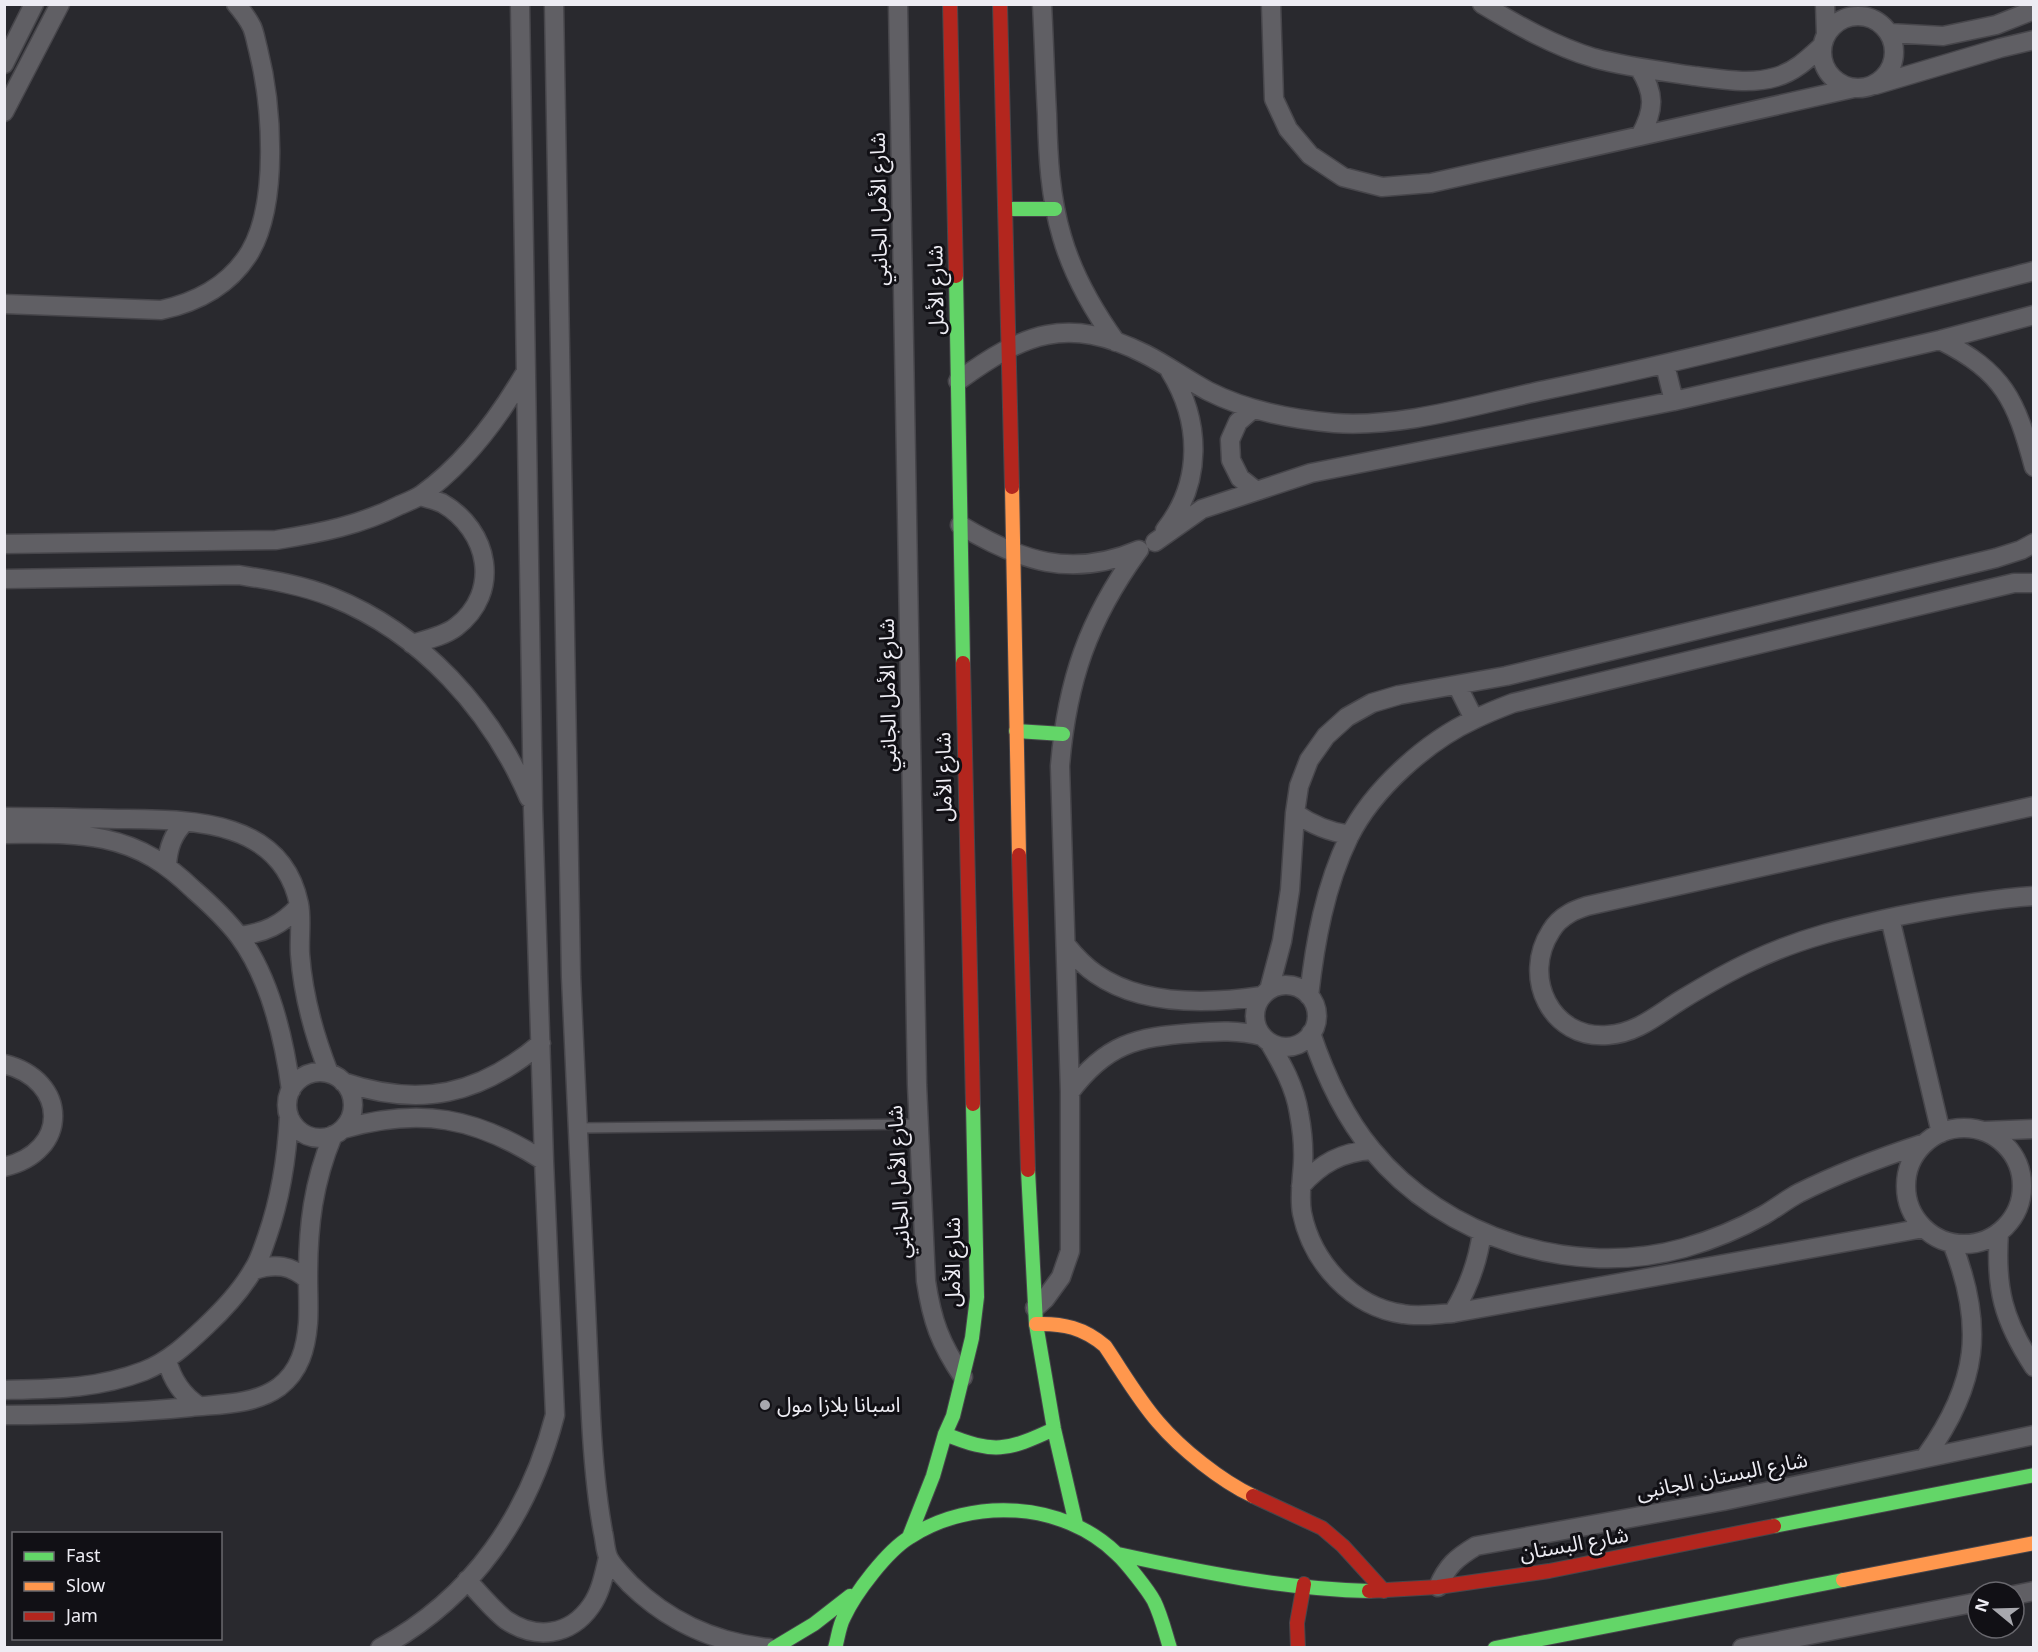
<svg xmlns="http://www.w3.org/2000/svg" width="2038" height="1652" viewBox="0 0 2038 1652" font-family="'Noto Sans','Noto Sans Arabic',sans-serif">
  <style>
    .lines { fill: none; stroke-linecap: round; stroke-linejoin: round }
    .lane-casing { stroke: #47464b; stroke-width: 12 }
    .street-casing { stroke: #47464b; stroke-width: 21 }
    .fast-casing { stroke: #47464b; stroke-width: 16 }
    .slow-casing { stroke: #47464b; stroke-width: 16 }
    .jam-casing { stroke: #47464b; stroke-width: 16 }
    .lane { stroke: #605f64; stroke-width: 9 }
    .street { stroke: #605f64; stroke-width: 18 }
    .fast { stroke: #63d668; stroke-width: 14 }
    .slow { stroke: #ff974d; stroke-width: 14 }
    .jam { stroke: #b3261e; stroke-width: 14 }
    .poi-dot { fill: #a8a8ae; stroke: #111015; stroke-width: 2 }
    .labels { text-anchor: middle; stroke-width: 6; stroke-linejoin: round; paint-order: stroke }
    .street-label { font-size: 21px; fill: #edecf3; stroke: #111015 }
    .poi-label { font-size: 21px; fill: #edecf3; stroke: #111015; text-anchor: start }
  </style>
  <rect width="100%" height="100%" fill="#29292e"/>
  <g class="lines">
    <defs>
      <path id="lane" d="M 578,1128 L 919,1124"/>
      <path id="street" d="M 554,4 L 571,977 L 591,1418 C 593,1456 596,1494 603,1532 C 605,1540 605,1552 609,1559 C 614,1568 623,1576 630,1584 C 669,1622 716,1643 769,1648
        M 898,4 L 917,1085 L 926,1281 C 932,1321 940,1343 963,1377
        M 1042,4 C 1044,41 1045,78 1047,114 C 1048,156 1050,197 1062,237 C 1073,275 1093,310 1116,342
        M 1271,4 L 1274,99 L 1288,129 L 1310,155 L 1343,177 L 1382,187 L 1431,183 L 1854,88
        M 1482,4 C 1517,25 1554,46 1594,58 C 1627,67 1660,71 1694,76 C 1721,79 1749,85 1776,77 C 1794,72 1808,59 1821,47
        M 1825,4 L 1826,33
        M1822 52a36 36 0 1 1 72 0a36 36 0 1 1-72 0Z
        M 1889,33 L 1943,36 L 1996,25 L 2034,10
        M 4,64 L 34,4
        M 1639,68 C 1655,93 1655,110 1640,136
        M 1875,85 L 2000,48 L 2034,40
        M 4,112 L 60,4
        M 4,304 L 161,310 C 198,302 230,285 250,252 C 279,202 272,104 258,49 C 256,42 255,34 252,27 C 248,19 242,11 236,4
        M 1940,340 C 2004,372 2016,400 2034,467
        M 1665,365 L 1674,401
        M 958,381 C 1024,333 1067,315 1145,354 C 1167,365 1187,380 1208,391 C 1247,411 1290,419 1334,423 C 1403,428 1478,404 1545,390 C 1710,356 1871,313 2034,271
        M 1253,409 L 1238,422 L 1230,440 L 1231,460 L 1240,478 L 1255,490
        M 960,525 C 1020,561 1071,579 1139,550
        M 1165,530 C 1203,482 1201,421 1170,371
        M 1155,542 L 1202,509 L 1311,473 L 1674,401 L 1940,340 L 2034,315
        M 4,544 L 276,540 C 320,533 361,525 400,505 C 407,502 415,499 421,495 C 465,464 498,419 525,373
        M 4,579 L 239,575 C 270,580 302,585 332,597 C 422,633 491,710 529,798
        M 412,644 C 426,640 444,636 456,627 C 502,592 489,530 442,503 C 435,500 427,498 420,496
        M 1457,685 L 1474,719
        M 2034,806 L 1587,906 C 1581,908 1575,910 1570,913 C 1563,917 1555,924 1551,931 C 1521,977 1551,1040 1608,1035 C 1637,1033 1657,1015 1681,1000 C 1704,986 1728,972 1752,961 C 1800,938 1848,927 1899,916 C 1944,907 1988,899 2034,896
        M 1295,813 C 1312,825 1329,832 1350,835
        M 4,817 C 42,817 80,818 118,819 C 187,820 281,817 299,904 C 302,919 299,938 300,954 C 303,995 314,1035 329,1073
        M 4,834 C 37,834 72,832 104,839 C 142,847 167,864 194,890 C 210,904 226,919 239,936 C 270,978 284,1038 291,1090
        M 167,865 C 168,847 173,834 185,822
        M 1890,918 L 1941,1133
        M 239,936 C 264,933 282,925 299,906
        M 1066,945 C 1075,956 1084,966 1096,974 C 1142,1006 1209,1004 1262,996
        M1255 1016a31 31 0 1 1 62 0a31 31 0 1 1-62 0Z
        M 1269,990 L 1282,941 L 1290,890 L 1295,813 L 1299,786 L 1309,760 L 1326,736 L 1347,717 L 1372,703 L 1399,695 L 1506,676 L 1996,558 L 2021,550 L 2034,543
        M 1309,996 C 1315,942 1325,886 1349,837 C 1373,789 1427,741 1475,719 C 1487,713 1500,708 1513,703 L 2014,583 L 2034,583
        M 1311,1033 C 1325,1075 1343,1115 1372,1150 C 1444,1238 1574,1279 1684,1248 C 1712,1240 1739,1229 1764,1215 C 1776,1208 1786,1200 1799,1193 C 1839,1173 1882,1157 1925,1143
        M 1269,1042 C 1282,1064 1295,1087 1299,1113 C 1302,1129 1304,1146 1303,1163 C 1302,1180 1299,1197 1302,1213 C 1312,1262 1352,1307 1403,1314 C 1419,1317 1437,1314 1453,1313 L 1924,1228
        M 4,1064 C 69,1080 70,1152 4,1167
        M287 1105a33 33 0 1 1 66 0a33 33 0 1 1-66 0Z
        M 343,1082 C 420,1108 480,1095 541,1043
        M 1070,1092 C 1106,1044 1136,1037 1193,1033 C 1217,1031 1239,1030 1262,1036
        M1906 1186a58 58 0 1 1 116 0a58 58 0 1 1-116 0Z
        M 343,1129 C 420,1107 476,1117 544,1161
        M 1984,1131 L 2034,1129
        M 1301,1186 C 1321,1163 1342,1152 1372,1150
        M 1999,1232 C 1995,1288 2003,1320 2034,1367
        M 254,1270 C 275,1263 291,1265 308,1280
        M 1035,1308 L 1045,1299 L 1061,1277 L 1070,1251 L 1070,1092 L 1060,766 C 1067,681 1088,620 1138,551
        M 1453,1313 C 1469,1287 1478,1262 1482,1232
        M 167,1360 C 172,1380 182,1395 199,1406
        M 4,1390 C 54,1389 97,1389 144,1371 C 169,1361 187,1344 206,1326 C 223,1310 241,1291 253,1270 C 260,1260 263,1248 267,1237 C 281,1197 287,1157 289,1116
        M 4,1415 C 67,1415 129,1413 191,1407 C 220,1404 254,1405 279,1387 C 300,1371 306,1348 308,1323 C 309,1308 308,1293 308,1277 C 308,1226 313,1183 333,1135
        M 1926,1456 C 1978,1384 1985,1326 1952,1243
        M 467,1580 C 479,1593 492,1609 506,1620 C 536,1640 570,1636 591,1606 C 601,1592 604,1574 608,1558
        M 1438,1587 C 1447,1566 1456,1558 1476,1546 L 1723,1501 L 2034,1435
        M 2014,1595 L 2034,1591
        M 380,1648 C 473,1598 529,1515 555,1415 L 544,1161 L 533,808 L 520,4
        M 1742,1648 L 1978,1602"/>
      <path id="fast" d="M 1006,209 L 1055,209
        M 956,276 L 963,663
        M 1016,731 L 1063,734
        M 1028,1170 L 1036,1324 L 1054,1429 L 1076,1524
        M 945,1434 C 994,1454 1007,1451 1054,1429
        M 1774,1526 L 2034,1475
        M 909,1537 L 933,1476 L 945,1434 L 953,1416 L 972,1338 L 977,1297 L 973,1104
        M 1118,1554 C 1200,1572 1285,1589 1369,1591
        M 774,1648 L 814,1624 L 850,1596
        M 835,1648 C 838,1638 839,1626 844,1617 C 855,1593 887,1551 910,1537 C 972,1497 1063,1501 1117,1554 C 1126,1562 1148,1590 1154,1601 C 1161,1615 1165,1632 1170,1648
        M 1495,1648 L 1843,1580"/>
      <path id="slow" d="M 1012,487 L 1019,855
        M 1036,1324 C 1063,1323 1084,1328 1105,1346 C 1122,1371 1138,1399 1158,1422 C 1181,1449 1221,1481 1253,1496
        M 1843,1580 L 2034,1543"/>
      <path id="jam" d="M 950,4 L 956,276
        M 1000,4 L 1012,487
        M 963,663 L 973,1104
        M 1019,855 L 1028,1170
        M 1253,1496 L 1322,1528 L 1343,1546 L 1384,1591
        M 1369,1591 L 1438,1587 L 1549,1571 L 1774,1526
        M 1298,1648 L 1297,1623 L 1304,1584"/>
    </defs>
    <use href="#lane" class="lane-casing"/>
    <use href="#street" class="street-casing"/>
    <use href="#fast" class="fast-casing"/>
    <use href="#slow" class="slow-casing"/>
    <use href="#jam" class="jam-casing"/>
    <use href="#lane" class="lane"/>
    <use href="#street" class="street"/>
    <use href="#fast" class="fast"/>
    <use href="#slow" class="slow"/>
    <use href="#jam" class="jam"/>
  </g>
  <circle class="poi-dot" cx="765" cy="1405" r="6"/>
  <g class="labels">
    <g class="street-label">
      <text transform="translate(879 209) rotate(-91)" y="7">شارع الأمل الجانبي</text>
      <text transform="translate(936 290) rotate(-91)" y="7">شارع الأمل</text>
      <text transform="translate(888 695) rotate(-91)" y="7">شارع الأمل الجانبي</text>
      <text transform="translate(944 777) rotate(-91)" y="7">شارع الأمل</text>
      <text transform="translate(899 1182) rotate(-93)" y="7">شارع الأمل الجانبي</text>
      <text transform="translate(953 1262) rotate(-90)" y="7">شارع الأمل</text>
      <text transform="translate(1722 1476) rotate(-11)" y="7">شارع البستان الجانبى</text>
      <text transform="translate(1574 1544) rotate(-10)" y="7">شارع البستان</text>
    </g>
    <g class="poi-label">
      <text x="777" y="1412">اسبانا بلازا مول</text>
    </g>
  </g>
  <rect width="2038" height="1652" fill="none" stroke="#edecf3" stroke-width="12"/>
  <rect x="12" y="1532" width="210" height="108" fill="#111015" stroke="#69686e" stroke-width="1.5"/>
  <rect x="24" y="1552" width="30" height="9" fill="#63d668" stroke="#69686e" stroke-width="1.5"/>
  <text x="66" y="1562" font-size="18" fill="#edecf3">Fast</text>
  <rect x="24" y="1582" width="30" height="9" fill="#ff974d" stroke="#69686e" stroke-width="1.5"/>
  <text x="66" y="1592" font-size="18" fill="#edecf3">Slow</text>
  <rect x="24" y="1612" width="30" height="9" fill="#b3261e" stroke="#69686e" stroke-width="1.5"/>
  <text x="66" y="1622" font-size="18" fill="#edecf3">Jam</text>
  <g transform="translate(1996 1610) rotate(289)"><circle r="28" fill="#111015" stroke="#69686e" stroke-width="1.5"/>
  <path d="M0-4.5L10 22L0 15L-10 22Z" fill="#a8a8ae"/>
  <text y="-9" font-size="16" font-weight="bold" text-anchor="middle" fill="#edecf3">N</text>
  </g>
</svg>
